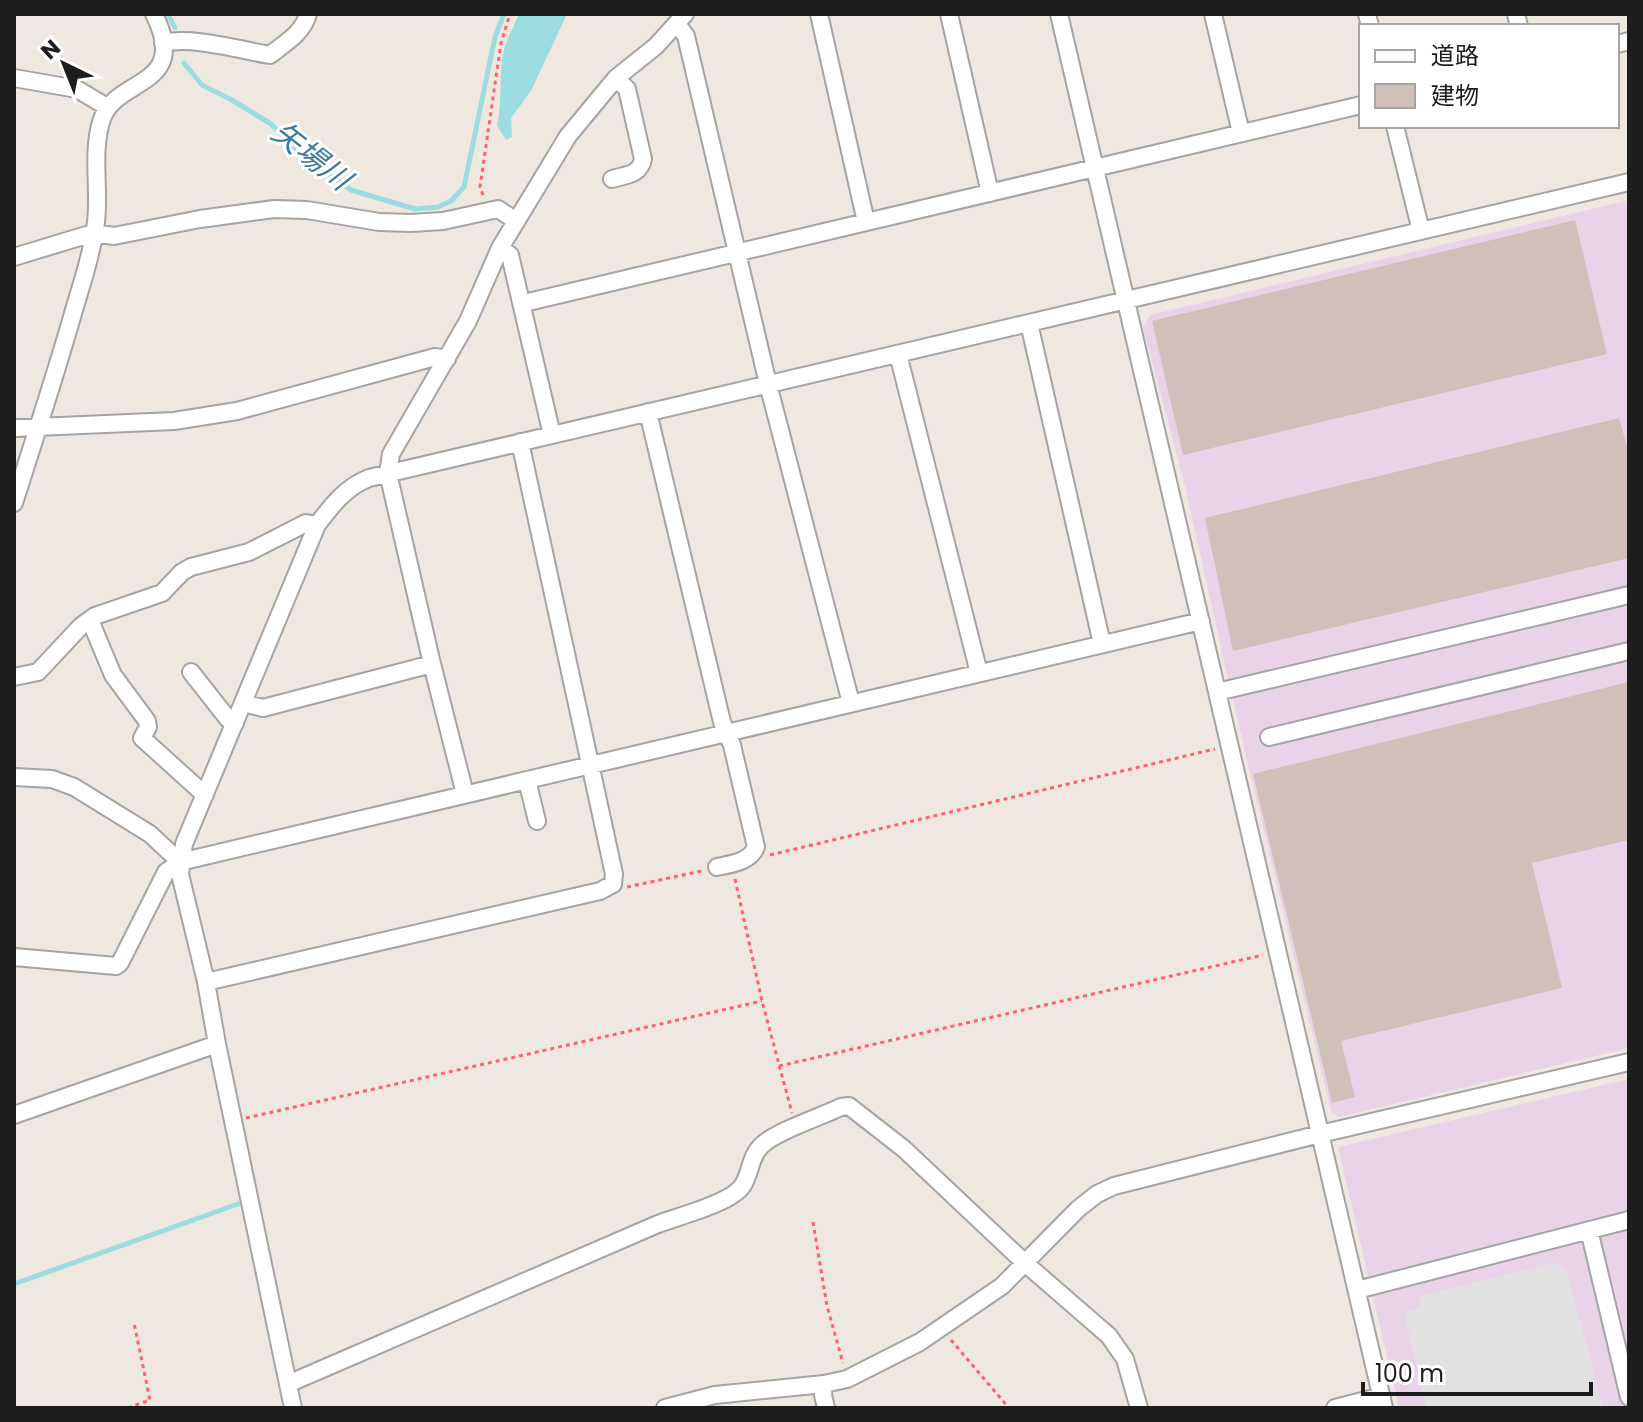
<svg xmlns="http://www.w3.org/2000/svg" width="1643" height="1422" viewBox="0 0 1643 1422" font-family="Poppins,'Noto Sans JP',sans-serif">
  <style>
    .industrial { fill: #e9d3e8 }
    .parking { fill: #e1e1e1 }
    .water { fill: #9ddde1 }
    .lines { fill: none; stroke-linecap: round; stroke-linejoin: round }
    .stream { stroke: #9ddde1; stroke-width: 5 }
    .building { fill: #cfc0ba }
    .minor-casing { stroke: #a4a4a4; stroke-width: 20 }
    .path { stroke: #ff626c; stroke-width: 3; stroke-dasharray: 4 4; stroke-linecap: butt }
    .minor { stroke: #fff; stroke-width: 16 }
    .labels { text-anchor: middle; stroke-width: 6; stroke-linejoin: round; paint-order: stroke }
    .water-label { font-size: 30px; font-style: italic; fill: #3a7b9c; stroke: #fff }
  </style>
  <rect width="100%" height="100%" fill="#efe8e1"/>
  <path class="industrial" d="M 1629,200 L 1629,1048 L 1339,1117 L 1331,1112 L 1230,688 L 1185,486 L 1143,327 L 1150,315 Z
    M 1629,1079 L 1629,1408 L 1399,1408 L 1338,1147 Z"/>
  <path class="parking" d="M 1555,1263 L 1567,1271 L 1570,1282 L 1603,1408 L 1427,1408 L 1404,1312 L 1422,1307 L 1419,1296 Z"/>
  <path class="water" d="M 519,14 L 567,14 L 531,91 L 511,118 L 512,137 L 506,140 L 497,126 C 503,100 498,76 504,50 C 507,38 514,26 519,14 Z"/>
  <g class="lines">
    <path class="stream" d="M 168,14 L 175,28
      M 184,63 L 202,85 L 232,100 L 271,124 L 302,155 L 351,190 L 415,209 L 438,207 L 451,201 L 464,187 L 495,37 L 504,14
      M 14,1284 L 238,1204"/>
  </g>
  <path class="building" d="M 1575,220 L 1607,354 L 1183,455 L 1152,321 Z
    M 1619,418 L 1629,454 L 1629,558 L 1233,651 L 1205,518 Z
    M 1629,682 L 1629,840 L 1532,863 L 1562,988 L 1341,1041 L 1355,1097 L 1332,1103 L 1253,774 Z"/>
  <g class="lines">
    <defs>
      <path id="minor" d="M 819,14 L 866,222
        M 949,14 L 990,193
        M 1059,14 L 1384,1408
        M 1213,14 L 1241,133
        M 1367,14 L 1370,26
        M 1516,14 L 1519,26
        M 677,24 L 686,36 L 768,384 L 851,703
        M 163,43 C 192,36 240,50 270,55 C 285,43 303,33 308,14
        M 1617,44 L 1629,41
        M 14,78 L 77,89 L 107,107
        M 1395,126 L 1421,231
        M 612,179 C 626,175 640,175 643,159 L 627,89 L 616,78
        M 500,248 L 510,255 L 552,435
        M 14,257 L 93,233 L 114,236 L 200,219 L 274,209 L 307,210 L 379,222 L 411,223 L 443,221 L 498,209 L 516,221
        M 524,303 L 1361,105
        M 1029,323 L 1102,644
        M 898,354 L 979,673
        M 648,412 L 722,722 L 732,745 L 756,847 C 750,862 731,864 717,867
        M 14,428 L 174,421 L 237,411 L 435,357 L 447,359
        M 14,503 C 34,441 54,379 72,317 C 81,286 92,254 96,222 C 100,189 91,151 102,119 C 116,77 191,88 154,14
        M 90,620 L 113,675 L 147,721 L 148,727 L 142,738 L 205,795
        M 432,664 L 388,473 L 391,454 L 468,321 L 500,248 L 568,136 L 616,78 L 656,46 L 685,14
        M 191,672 L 228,719 L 235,723
        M 14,677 L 38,672 L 81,626 L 95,616 L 162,593 L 182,572 L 191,567 L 249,552 L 306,523 L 317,525
        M 1217,692 L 1629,595
        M 243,703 L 263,708 L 432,664 L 465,794
        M 1269,737 L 1629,651
        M 14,777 L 52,779 L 74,787 L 150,834 L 180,862
        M 527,780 L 537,821
        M 14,957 L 116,966 L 120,963 L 166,872 L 180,862 L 1201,621
        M 206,982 L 600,891 L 613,884 L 614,874 L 520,442
        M 14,1115 L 217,1044
        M 1589,1230 L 1629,1397
        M 1357,1290 L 1629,1220
        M 290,1383 L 658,1224 C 679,1216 732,1203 743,1185 C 751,1172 750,1156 762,1145 C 777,1131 820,1117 841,1107 L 849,1106 L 904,1149 L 1026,1264 L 1109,1336 L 1125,1359 L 1139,1408
        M 824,1384 L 823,1395 L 826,1408
        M 293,1408 L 217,1044 L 206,982 L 180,874 L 184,844 L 317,525 C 332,505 346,487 369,478 L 1629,182
        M 665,1408 L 715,1395 L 824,1384 L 847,1379 L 920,1342 L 1002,1286 L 1078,1209 L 1097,1194 L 1114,1186 L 1320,1134 L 1629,1062
        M 1335,1408 L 1382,1396"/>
    </defs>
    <use href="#minor" class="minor-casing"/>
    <path class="path" d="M 483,195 L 480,187 L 501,43 L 510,14
      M 770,855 L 1215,749
      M 735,879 L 762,1001 L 792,1113
      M 627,887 L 702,871
      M 779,1066 L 1263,955
      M 246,1118 L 762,1001
      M 813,1222 L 827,1306 L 843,1363
      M 951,1340 L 1009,1408
      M 128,1408 L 150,1400 L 134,1323"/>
    <use href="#minor" class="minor"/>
  </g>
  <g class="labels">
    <g class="water-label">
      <text transform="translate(311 156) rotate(38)" y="10">矢場川</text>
    </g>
  </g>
  <rect width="1643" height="1422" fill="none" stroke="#1d1d1d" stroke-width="32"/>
  <rect x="1359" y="24" width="260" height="104" fill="#ffffff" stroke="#a5a5a5" stroke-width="2"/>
  <rect x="1375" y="50" width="40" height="12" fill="#ffffff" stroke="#a5a5a5" stroke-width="2"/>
  <text x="1431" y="64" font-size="24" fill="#1d1d1d">道路</text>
  <rect x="1375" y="84" width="40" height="24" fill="#cfc0ba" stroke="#a5a5a5" stroke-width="2"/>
  <text x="1431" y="104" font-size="24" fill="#1d1d1d">建物</text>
  <g transform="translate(64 64) rotate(317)" stroke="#ffffff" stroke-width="6" paint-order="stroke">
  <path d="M0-6L14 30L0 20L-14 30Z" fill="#1d1d1d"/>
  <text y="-12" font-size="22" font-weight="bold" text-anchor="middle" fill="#1d1d1d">N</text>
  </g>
  <path d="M1363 1382v12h228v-12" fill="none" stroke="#1d1d1d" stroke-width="4"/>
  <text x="1375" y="1382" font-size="24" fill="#1d1d1d" stroke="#ffffff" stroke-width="6" paint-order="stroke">100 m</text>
</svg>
